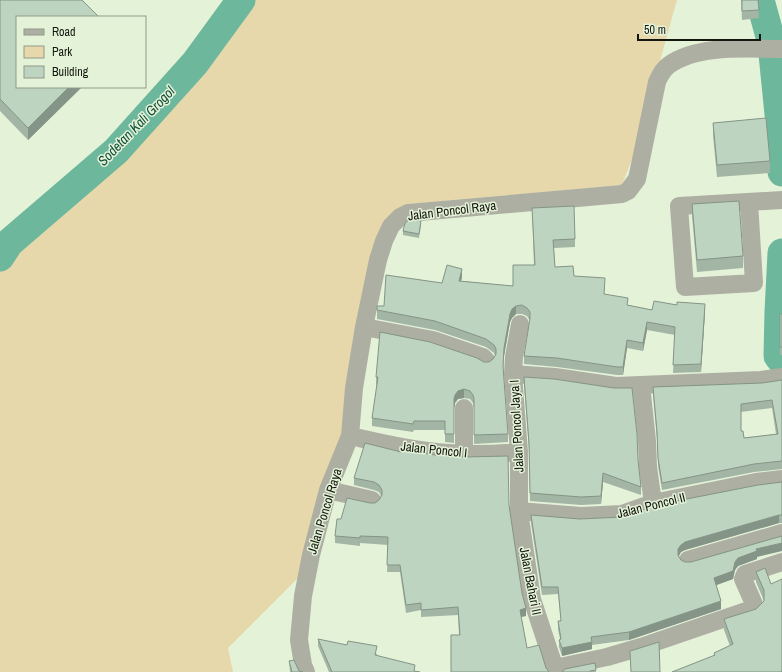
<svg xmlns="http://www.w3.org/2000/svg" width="782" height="672" viewBox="0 0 782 672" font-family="'Archivo Narrow',sans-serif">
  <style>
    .green { fill: #e7d8ab }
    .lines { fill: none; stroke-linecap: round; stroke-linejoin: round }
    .river { stroke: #6db79d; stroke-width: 29 }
    .minor { stroke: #aeafa3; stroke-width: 18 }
    .wall { fill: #a3b6a5; fill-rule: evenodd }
    .shaded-wall { fill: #849486 }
    .building { fill: #bdd4c0; stroke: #849486; fill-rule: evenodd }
    .labels { text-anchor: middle; stroke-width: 3; stroke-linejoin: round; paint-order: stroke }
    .street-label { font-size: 13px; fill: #12160e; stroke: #e4f2d8 }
    .water-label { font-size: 14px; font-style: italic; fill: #13503e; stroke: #e4f2d8 }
  </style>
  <rect width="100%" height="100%" fill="#e4f2d8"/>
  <path class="green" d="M 241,0 L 677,0 L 634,154 L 622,185 L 409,204 L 378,234 L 349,421 L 307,569 L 228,648 L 233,672 L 0,672 L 0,257 L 9,243 L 116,151 L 195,63 Z"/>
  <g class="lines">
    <path class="river" d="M 760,0 L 772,44 L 780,124 L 782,172
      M 782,253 L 779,312 L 778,356 L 782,361
      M 0,257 L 9,243 L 116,151 L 195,63 L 241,0"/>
    <path class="minor" d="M 749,202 L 754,283 L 685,287 L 679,206 L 782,200
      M 520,324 L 514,357 L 513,374 L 519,452 L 519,511 L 532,599 L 556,672
      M 364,327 L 433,340 L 483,357 L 486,360
      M 513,374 L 555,377 L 616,386 L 761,380 L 782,377
      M 641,385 L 647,441 L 648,467 L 653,503
      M 464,408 L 464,454
      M 350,436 C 382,443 415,451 449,453 C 472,455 496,454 519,452
      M 328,490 L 372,500
      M 519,511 L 581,516 L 622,514 L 653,503 L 756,482 L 782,479
      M 688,560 L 782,533
      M 555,668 L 607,657 L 641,647 L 752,609 L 754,607 L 754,604 L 743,579 L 745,574 L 782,562
      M 306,672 L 303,665 L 299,640 L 303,596 L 311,555 L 328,490 L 350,436 L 354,388 L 364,327 L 378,260 L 384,241 L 391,226 L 400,217 L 408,213 L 622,194 L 628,191 L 637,179 L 657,82 C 660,75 663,69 669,65 C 698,44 748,49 782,49"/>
  </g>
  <path class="wall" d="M 0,0 L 82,87 L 28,140 L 0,111 Z
    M 741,0 L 758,0 L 759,18 L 742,20 Z
    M 713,123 L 770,161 L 770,173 L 717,177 L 713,135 Z
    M 692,204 L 743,256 L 743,268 L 697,272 L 692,216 Z
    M 532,208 L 575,239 L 575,247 L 554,248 L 555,267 L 574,276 L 605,286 L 604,294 L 628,305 L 652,310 L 705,312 L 701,372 L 673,373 L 675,335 L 647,330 L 643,351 L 627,348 L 623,375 L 617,375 L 557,367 L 524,364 L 524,356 L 530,321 L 527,316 L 522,314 L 516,314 L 512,318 L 510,322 L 504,356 L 503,370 L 508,434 L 508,442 L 474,444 L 474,408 L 473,403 L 470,399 L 464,398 L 458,399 L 455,403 L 454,408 L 454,443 L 445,442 L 445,430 L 414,430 L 413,432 L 372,426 L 372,418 L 377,385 L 376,385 L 376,377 L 484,362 L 489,362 L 493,359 L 495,356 L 494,353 L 486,347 L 435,330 L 377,319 L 377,310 L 384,306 L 442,283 L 462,277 L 461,281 L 513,286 L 534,265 Z
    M 421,225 L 419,238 L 403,235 L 403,231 Z
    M 780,314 L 782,314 L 782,355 L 780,355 Z
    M 524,377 L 638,460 L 641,487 L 641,495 L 603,482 L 601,504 L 581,505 L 530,501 L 529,451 L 524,385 Z
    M 782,380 L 782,469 L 754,472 L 662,490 L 658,466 L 657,440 L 653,395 L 653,387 L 762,383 ZM 772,408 L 776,434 L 744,438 L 741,431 L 741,412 Z
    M 354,478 L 509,505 L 522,593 L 526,616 L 521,617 L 527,648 L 546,668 L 459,635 L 458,615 L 421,617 L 421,610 L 406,613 L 400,572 L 387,572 L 388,545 L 360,543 L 360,546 L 335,543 L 335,536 L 341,519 L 370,503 L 375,503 L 379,500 L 381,496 L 379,492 L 374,490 L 354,485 Z
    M 782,482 L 782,523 L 779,523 L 685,550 L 681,552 L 679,556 L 681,560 L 685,562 L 691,562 L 757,557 L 757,559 L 738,566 L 735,570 L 733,579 L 716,585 L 721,609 L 629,640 L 592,645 L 592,649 L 562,656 L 559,647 L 559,640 L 560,639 L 558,629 L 558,621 L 561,621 L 558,594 L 542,595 L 531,523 L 531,515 L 580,519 L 623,517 Z
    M 756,572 L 771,584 L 782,672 L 714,656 L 714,653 L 730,646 L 724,630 L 724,619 L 756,609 L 764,601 L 756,582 Z
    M 318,639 L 377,654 L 377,655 L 415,672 L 420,672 L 329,672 L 318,646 Z
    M 289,661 L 299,671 L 303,672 L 290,672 Z
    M 596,670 L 596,672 L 562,672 Z"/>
  <path class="shaded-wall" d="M 69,87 L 82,87 L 28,140 L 28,128 Z
    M 462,269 L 462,277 L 459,289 L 459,281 Z
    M 705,304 L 705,312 L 701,372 L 701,364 Z
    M 516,306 L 516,314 L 512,318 L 510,322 L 504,356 L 503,375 L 504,348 L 510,314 L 512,309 Z
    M 647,322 L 647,330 L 643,351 L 643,343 Z
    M 627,340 L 627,348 L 623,375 L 623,367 Z
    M 464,389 L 464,398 L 458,399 L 455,403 L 454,408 L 454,399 L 455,395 L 458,391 Z
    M 603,473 L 603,482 L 601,504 L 601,496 Z
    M 779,515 L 779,523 L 685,550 L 681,552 L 678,557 L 678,549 L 681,545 L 685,542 Z
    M 782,543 L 782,551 L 757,557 L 757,559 L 738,566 L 735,570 L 733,579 L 714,586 L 714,578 L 735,562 L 738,558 L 756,549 Z
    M 721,601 L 721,609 L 629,640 L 629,632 Z
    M 526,608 L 526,616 L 520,617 L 520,610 Z
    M 592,642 L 592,649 L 562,656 L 562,648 Z"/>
  <path class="building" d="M 0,0 L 82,0 L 99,17 L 17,17 L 17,87 L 69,87 L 28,128 L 0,99 Z
    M 742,0 L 758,0 L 759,10 L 742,11 Z
    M 766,118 L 770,161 L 717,165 L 713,123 Z
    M 739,201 L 743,256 L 697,260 L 692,204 Z
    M 574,206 L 575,239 L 553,240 L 555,267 L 573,266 L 574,276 L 605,278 L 604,294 L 628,298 L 627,305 L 652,310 L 654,301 L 677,305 L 677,302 L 705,304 L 701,364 L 673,365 L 675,327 L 647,322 L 643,343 L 627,340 L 623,367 L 617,367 L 557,358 L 524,356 L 530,318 L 530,312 L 527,308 L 522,305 L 516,306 L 512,309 L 510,314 L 504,348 L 503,366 L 508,434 L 474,435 L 474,399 L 473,395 L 470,391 L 464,389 L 458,391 L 455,395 L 454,399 L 454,434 L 445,434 L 445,421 L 414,421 L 413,424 L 372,418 L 378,377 L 376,377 L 380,332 L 430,342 L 477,358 L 484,362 L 489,362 L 493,359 L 496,354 L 496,349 L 494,345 L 486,339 L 435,321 L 377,310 L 377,306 L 384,306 L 386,275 L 442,283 L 447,265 L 462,269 L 459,281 L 513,286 L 513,265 L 535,265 L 532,208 Z
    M 410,219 L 421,221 L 419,234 L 403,231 L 405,223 Z
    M 780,314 L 782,314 L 782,347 L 780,347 Z
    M 524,377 L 554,379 L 614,388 L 632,388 L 637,434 L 638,460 L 641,487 L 603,473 L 601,496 L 581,497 L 530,493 L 529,443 Z
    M 782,380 L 782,461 L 754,464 L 662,483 L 658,458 L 657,432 L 653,387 L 762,383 ZM 772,400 L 778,434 L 744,438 L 743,431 L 741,431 L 741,404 Z
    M 365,443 L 401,452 L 402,450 L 435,455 L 464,457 L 508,456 L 509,505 L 522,593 L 526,608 L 520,610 L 527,648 L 539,645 L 546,668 L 549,672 L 451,672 L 451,635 L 460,635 L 458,607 L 421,610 L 421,603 L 406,605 L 400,565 L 387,565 L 388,537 L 360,536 L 360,538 L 335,536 L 337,519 L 341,519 L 347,498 L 370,503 L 375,503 L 379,500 L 382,495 L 382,490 L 379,485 L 374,482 L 354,478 Z
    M 782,482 L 782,515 L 779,515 L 685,542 L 681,545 L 678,549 L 678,555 L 681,560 L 685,562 L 691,562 L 782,536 L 782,543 L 756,549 L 757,551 L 738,558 L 735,562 L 733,571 L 714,578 L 721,601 L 629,632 L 591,637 L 592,642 L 562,648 L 559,640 L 561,639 L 558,621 L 561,621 L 558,587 L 542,587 L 531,515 L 580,519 L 623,517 L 656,505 L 758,485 Z
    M 765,568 L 771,584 L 782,579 L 782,671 L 780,672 L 672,672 L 715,655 L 714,653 L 733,644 L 724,619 L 756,609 L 764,601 L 764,590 L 756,572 Z
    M 318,639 L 347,645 L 348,641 L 377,646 L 375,655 L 415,665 L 414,671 L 420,672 L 332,672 Z
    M 659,642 L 660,672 L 631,672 L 630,651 Z
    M 294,660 L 299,671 L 303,672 L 292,672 L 289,661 Z
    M 595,663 L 596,670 L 590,671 L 590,672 L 562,672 L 565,669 Z"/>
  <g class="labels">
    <g class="street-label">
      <text transform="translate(452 210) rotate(-7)" y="5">Jalan Poncol Raya</text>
      <text transform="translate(516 426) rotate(-93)" y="5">Jalan Poncol Jaya I</text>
      <text transform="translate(434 449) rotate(6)" y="5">Jalan Poncol I</text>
      <text transform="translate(651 505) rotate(-14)" y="5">Jalan Poncol II</text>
      <text transform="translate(324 511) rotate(-73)" y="5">Jalan Poncol Raya</text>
      <text transform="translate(531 581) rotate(79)" y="5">Jalan Bahari II</text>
    </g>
    <g class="water-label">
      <text transform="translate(136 126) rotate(-46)" y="5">Sodetan Kali Grogol</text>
    </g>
  </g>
  <rect x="16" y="16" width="130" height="72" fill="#e4f2d8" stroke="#909a87"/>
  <rect x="24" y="29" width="20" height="6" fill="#aeafa3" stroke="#909a87"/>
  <text x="52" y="36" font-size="12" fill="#12160e">Road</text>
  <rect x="24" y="46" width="20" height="12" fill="#e7d8ab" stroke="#909a87"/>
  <text x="52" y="56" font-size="12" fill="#12160e">Park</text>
  <rect x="24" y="66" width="20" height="12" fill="#bdd4c0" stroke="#909a87"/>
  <text x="52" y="76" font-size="12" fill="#12160e">Building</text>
  <path d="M638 34v6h122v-6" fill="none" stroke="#12160e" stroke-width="2"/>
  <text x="644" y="34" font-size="12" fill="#12160e" stroke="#e4f2d8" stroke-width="3" paint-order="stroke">50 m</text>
</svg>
